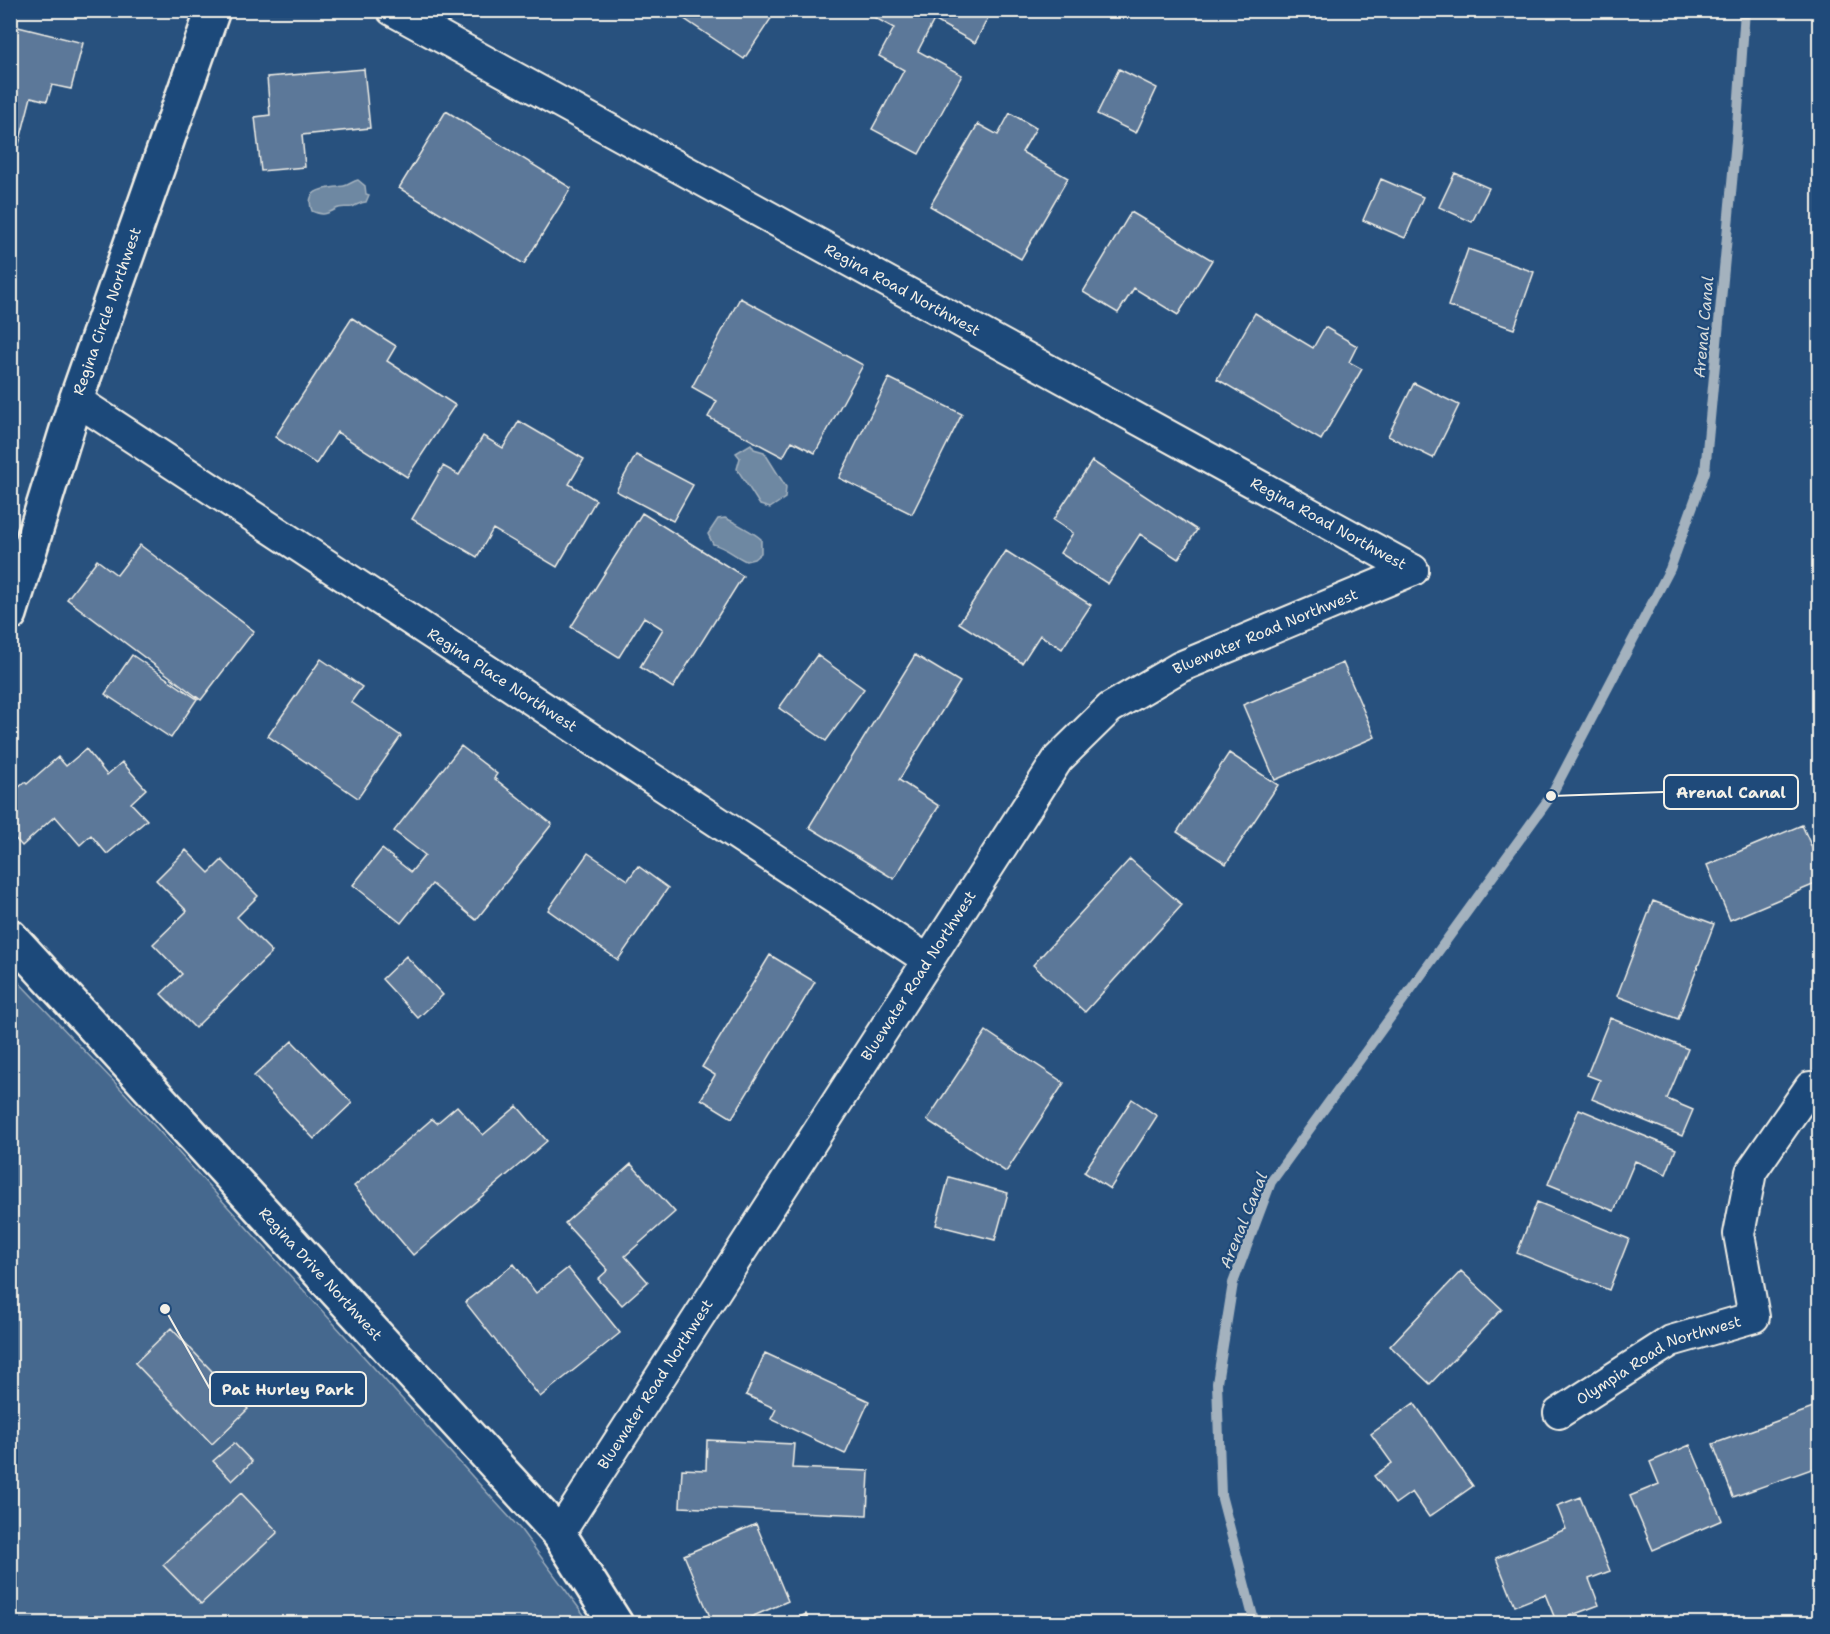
<svg xmlns="http://www.w3.org/2000/svg" width="1830" height="1634" viewBox="0 0 1830 1634" font-family="'Shantell Sans',sans-serif">
  <style>
    .green { fill: #45688e; stroke: #9cacbb; stroke-width: 1.5 }
    .water { fill: #6e88a2; stroke: #a4b2be; stroke-width: 1.5 }
    .lines { fill: none; stroke-linecap: round; stroke-linejoin: round }
    .stream { stroke: #a4b2be; stroke-width: 10 }
    .building { fill: #5b7899; stroke: #f4f1e8; stroke-width: 1.5 }
    .street-casing { stroke: #f4f1e8; stroke-width: 34 }
    .secondary-casing { stroke: #f4f1e8; stroke-width: 38 }
    .street { stroke: #1f4a7a; stroke-width: 30 }
    .secondary { stroke: #1f4a7a; stroke-width: 33 }
    .labels { text-anchor: middle; stroke-width: 4.5; stroke-linejoin: round; paint-order: stroke }
    .street-label { font-size: 15px; fill: #f4f1e8; stroke: #1f4a7a }
    .water-label { font-size: 16px; font-style: italic; fill: #d9dcda; stroke: #1f4a7a }
    .leader { fill: none; stroke: #f4f1e8; stroke-width: 2 }
    .callout-dot { fill: #f4f1e8; stroke: #1f4a7a; stroke-width: 2 }
    .callout { fill: #1f4a7a; stroke: #f4f1e8; stroke-width: 2 }
    .callout-label { font-size: 16px; text-anchor: middle; font-weight: bold; fill: #f4f1e8 }
  </style>
  <rect width="100%" height="100%" fill="#28517e"/>
  <filter id="ink" filterUnits="userSpaceOnUse"><feTurbulence type="fractalNoise" baseFrequency=".0167" numOctaves="2"/><feDisplacementMap in="SourceGraphic" scale="12" xChannelSelector="R" yChannelSelector="G"/><feConvolveMatrix kernelMatrix="1 2 1 2 8 2 1 2 1" color-interpolation-filters="sRGB"/></filter>
  <g filter="url(#ink)">
    <path class="green" d="M 10,973 L 120,1088 L 521,1530 L 590,1623 L 11,1623 Z"/>
    <path class="water" d="M 358,180 L 365,186 L 366,194 L 369,195 L 366,202 C 361,202 357,205 352,207 C 346,208 341,206 336,209 C 327,214 323,216 312,211 C 303,186 330,189 344,186 C 349,185 353,181 358,180 Z
      M 751,444 L 754,449 L 764,452 L 786,487 L 785,498 L 770,508 L 760,505 L 737,469 L 740,458 L 736,453 Z
      M 725,518 C 731,520 756,534 761,539 L 761,553 L 754,559 L 746,561 C 734,556 726,547 713,544 L 708,534 L 718,519 Z"/>
    <g class="lines">
      <path class="stream" d="M 1255,1624 L 1221,1495 L 1217,1383 L 1233,1283 L 1271,1182 L 1551,796 L 1670,569 L 1705,472 L 1736,140 L 1745,10"/>
    </g>
    <path class="building" d="M 671,10 L 769,10 L 774,14 L 744,59 Z
      M 861,10 L 992,10 L 975,43 L 934,20 L 918,51 L 962,75 L 919,154 L 872,129 L 904,70 L 879,56 L 894,28 Z
      M 10,25 L 83,43 L 71,89 L 52,85 L 47,101 L 31,97 L 17,152 L 10,151 Z
      M 364,69 L 370,128 L 302,135 L 305,167 L 261,171 L 255,117 L 270,115 L 267,77 Z
      M 1119,69 L 1157,88 L 1136,133 L 1097,114 Z
      M 446,111 L 571,188 L 524,264 L 399,188 Z
      M 1010,113 L 1036,128 L 1022,152 L 1068,178 L 1021,259 L 930,206 L 978,124 L 998,135 Z
      M 1455,173 L 1489,188 L 1472,222 L 1439,207 Z
      M 1381,179 L 1423,197 L 1405,238 L 1363,220 Z
      M 1131,212 L 1212,260 L 1178,315 L 1134,288 L 1118,313 L 1083,292 Z
      M 1468,249 L 1534,272 L 1514,329 L 1448,306 Z
      M 740,298 L 863,365 L 815,453 L 792,441 L 783,457 L 708,417 L 717,401 L 692,387 Z
      M 1255,313 L 1313,348 L 1325,327 L 1357,346 L 1349,362 L 1362,369 L 1321,440 L 1217,379 Z
      M 352,318 L 396,346 L 387,361 L 455,405 L 407,477 L 337,432 L 316,464 L 275,437 Z
      M 889,378 L 962,414 L 912,514 L 839,478 Z
      M 1414,383 L 1459,405 L 1433,458 L 1388,436 Z
      M 519,421 L 584,459 L 569,484 L 596,500 L 557,567 L 493,529 L 477,557 L 412,519 L 443,466 L 459,475 L 483,436 L 503,448 Z
      M 636,455 L 693,485 L 673,521 L 616,491 Z
      M 1092,461 L 1197,530 L 1178,559 L 1140,534 L 1108,584 L 1060,553 L 1073,533 L 1053,520 Z
      M 642,513 L 743,576 L 673,688 L 640,667 L 663,629 L 644,617 L 619,657 L 571,627 Z
      M 140,545 L 254,631 L 201,700 L 67,599 L 97,560 L 117,575 Z
      M 1006,551 L 1091,605 L 1062,649 L 1040,635 L 1022,663 L 959,623 Z
      M 132,655 L 197,699 L 171,738 L 105,694 Z
      M 817,655 L 864,689 L 826,741 L 779,708 Z
      M 915,655 L 960,682 L 899,780 L 939,806 L 894,879 L 809,827 Z
      M 321,659 L 362,687 L 351,702 L 401,736 L 358,798 L 268,736 Z
      M 1343,663 L 1375,737 L 1275,780 L 1243,705 Z
      M 461,746 L 497,774 L 494,778 L 552,824 L 476,920 L 432,884 L 401,923 L 353,885 L 382,849 L 411,872 L 425,855 L 394,831 Z
      M 86,749 L 107,775 L 122,762 L 146,789 L 131,803 L 147,820 L 107,854 L 91,835 L 80,845 L 55,816 L 22,846 L 10,833 L 10,795 L 25,782 L 27,784 L 58,757 L 66,766 Z
      M 1229,753 L 1278,785 L 1226,864 L 1177,832 Z
      M 1802,825 L 1820,866 L 1820,882 L 1730,920 L 1707,865 Z
      M 186,850 L 209,873 L 222,860 L 258,896 L 237,917 L 272,952 L 195,1028 L 161,994 L 182,974 L 153,944 L 187,911 L 156,880 Z
      M 588,853 L 628,880 L 638,866 L 668,888 L 618,960 L 548,910 Z
      M 1130,859 L 1182,905 L 1085,1012 L 1033,965 Z
      M 1653,901 L 1714,924 L 1678,1019 L 1617,996 Z
      M 770,955 L 815,982 L 732,1118 L 701,1099 L 715,1075 L 702,1067 Z
      M 406,956 L 443,995 L 418,1018 L 382,979 Z
      M 1610,1018 L 1688,1049 L 1667,1099 L 1693,1110 L 1682,1136 L 1592,1099 L 1600,1080 L 1587,1075 Z
      M 986,1031 L 1064,1083 L 1006,1172 L 927,1120 Z
      M 292,1041 L 352,1103 L 314,1139 L 254,1076 Z
      M 1132,1099 L 1157,1116 L 1110,1189 L 1084,1172 Z
      M 457,1106 L 483,1135 L 517,1106 L 547,1141 L 413,1255 L 354,1186 L 432,1119 L 437,1123 Z
      M 1579,1109 L 1676,1149 L 1666,1174 L 1635,1161 L 1614,1211 L 1548,1184 Z
      M 631,1164 L 675,1212 L 625,1256 L 648,1282 L 622,1305 L 598,1279 L 608,1270 L 565,1223 Z
      M 949,1177 L 1008,1193 L 995,1240 L 936,1225 Z
      M 1537,1202 L 1629,1239 L 1609,1290 L 1517,1253 Z
      M 514,1264 L 536,1293 L 568,1268 L 620,1333 L 540,1397 L 465,1302 Z
      M 1461,1271 L 1502,1309 L 1430,1384 L 1390,1346 Z
      M 171,1328 L 248,1409 L 212,1444 L 135,1363 Z
      M 765,1353 L 869,1401 L 845,1454 L 771,1419 L 776,1409 L 746,1395 Z
      M 1414,1403 L 1473,1486 L 1429,1517 L 1412,1492 L 1395,1504 L 1374,1476 L 1392,1463 L 1371,1434 Z
      M 1816,1407 L 1820,1416 L 1820,1466 L 1733,1497 L 1713,1444 Z
      M 707,1440 L 794,1444 L 792,1468 L 869,1471 L 867,1515 L 680,1507 L 682,1469 L 706,1470 Z
      M 234,1443 L 252,1462 L 232,1481 L 213,1461 Z
      M 1690,1445 L 1722,1520 L 1653,1550 L 1630,1496 L 1659,1484 L 1650,1462 Z
      M 241,1493 L 278,1532 L 201,1604 L 163,1565 Z
      M 1580,1497 L 1610,1571 L 1589,1579 L 1599,1605 L 1556,1621 L 1545,1594 L 1515,1606 L 1496,1558 L 1566,1529 L 1557,1506 Z
      M 756,1524 L 788,1601 L 735,1624 L 713,1624 L 684,1555 Z
      M 806,1614 L 810,1624 L 785,1624 Z"/>
    <g class="lines">
      <defs>
        <g id="street">
          <path id="s1" d="M 392,10 L 1413,570"/>
          <path id="s2" d="M 76,400 L 928,960"/>
          <path id="s3" d="M 1559,1413 L 1671,1341 L 1754,1317 L 1739,1234 L 1751,1172 L 1810,1087 L 1820,1087"/>
          <path id="s4" d="M 559,1534 L 1058,759 L 1110,708 L 1180,667 L 1413,570"/>
        </g>
        <g id="secondary">
          <path id="s5" d="M 10,614 L 76,400 L 213,10"/>
          <path id="s6" d="M 10,936 L 559,1534 L 616,1624"/>
        </g>
      </defs>
      <use href="#street" class="street-casing"/>
      <use href="#secondary" class="secondary-casing"/>
      <use href="#street" class="street"/>
      <use href="#secondary" class="secondary"/>
    </g>
  </g>
  <g class="labels">
    <g class="street-label">
      <text dy="5" stroke="none"><textPath href="#s1" startOffset="582">Regina Road Northwest</textPath></text>
      <text dy="5" stroke="none"><textPath href="#s5" startOffset="318">Regina Circle Northwest</textPath></text>
      <text dy="5" stroke="none"><textPath href="#s1" startOffset="1068">Regina Road Northwest</textPath></text>
      <text dy="5" stroke="none"><textPath href="#s4" startOffset="1168">Bluewater Road Northwest</textPath></text>
      <text dy="5" stroke="none"><textPath href="#s2" startOffset="510">Regina Place Northwest</textPath></text>
      <text dy="5" stroke="none"><textPath href="#s4" startOffset="664">Bluewater Road Northwest</textPath></text>
      <text dy="5" stroke="none"><textPath href="#s6" startOffset="459">Regina Drive Northwest</textPath></text>
      <text dy="5" stroke="none"><textPath href="#s3" startOffset="114">Olympia Road Northwest</textPath></text>
      <text dy="5" stroke="none"><textPath href="#s4" startOffset="178">Bluewater Road Northwest</textPath></text>
    </g>
    <g class="water-label">
      <text transform="translate(1703 327) rotate(-85)" y="6">Arenal Canal</text>
      <text transform="translate(1243 1220) rotate(-68)" y="6">Arenal Canal</text>
    </g>
  </g>
  <path class="leader" d="M1551 796L1664 792M165 1309L210 1389"/>
  <g class="callout-dot">
    <circle cx="1551" cy="796" r="6"/>
    <circle cx="165" cy="1309" r="6"/>
  </g>
  <g class="callout">
    <rect x="1664" y="775" width="134" height="34" rx="6"/>
    <rect x="210" y="1372" width="156" height="34" rx="6"/>
  </g>
  <g class="callout-label">
    <text x="1731" y="798">Arenal Canal</text>
    <text x="288" y="1395">Pat Hurley Park</text>
  </g>
  <rect width="1830" height="1634" fill="none" stroke="#1f4a7a" stroke-width="36"/>
  <rect x="18" y="18" width="1794" height="1598" fill="none" stroke="#f4f1e8" stroke-width="2" filter="url(#ink)"/>
</svg>
